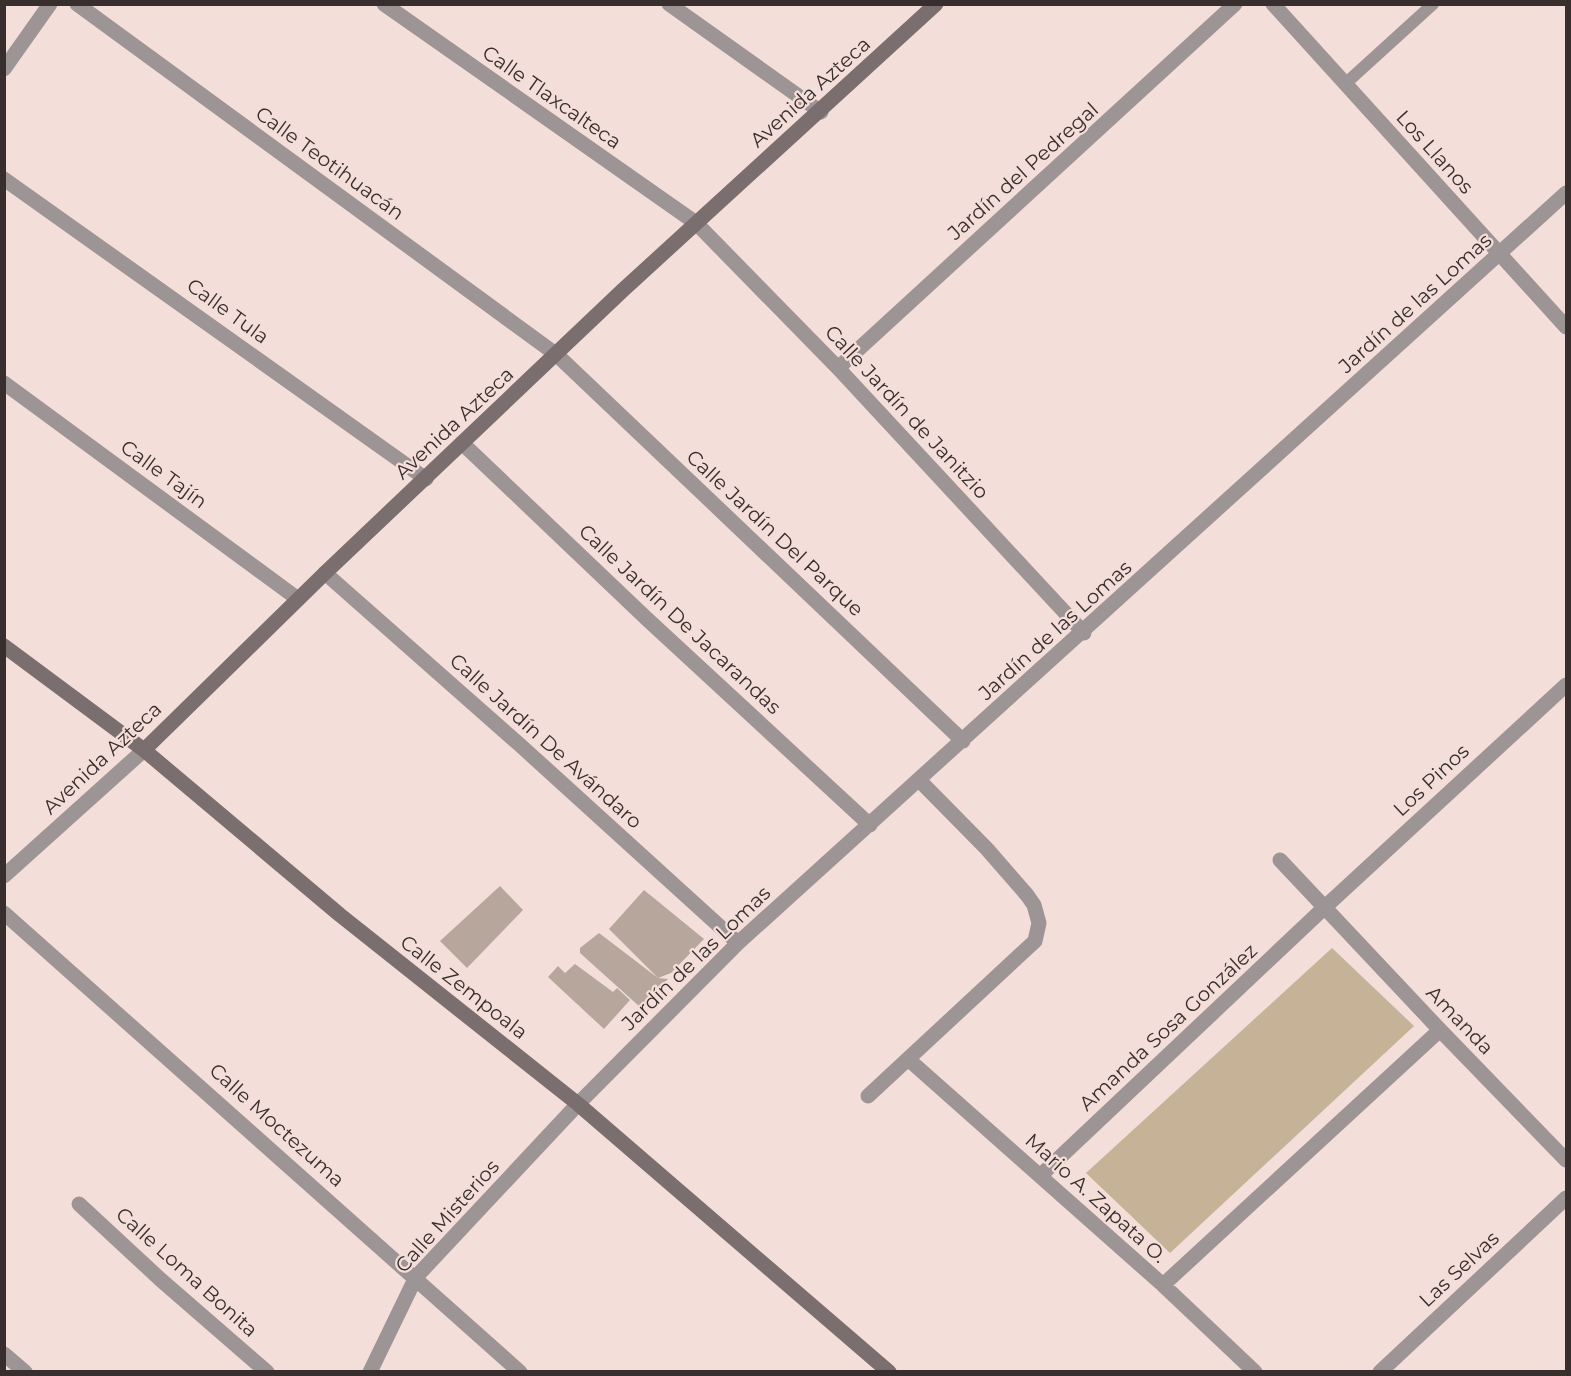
<svg xmlns="http://www.w3.org/2000/svg" width="1571" height="1376" viewBox="0 0 1571 1376" font-family="Montserrat,sans-serif">
  <style>
    .green { fill: #c6b296 }
    .building { fill: #b7a69b }
    .lines { fill: none; stroke-linecap: round; stroke-linejoin: round }
    .lane { stroke: #9d9495; stroke-width: 12 }
    .street { stroke: #9d9495; stroke-width: 15 }
    .secondary { stroke: #7b6e6f; stroke-width: 15 }
    .labels { text-anchor: middle; stroke-width: 4.5; stroke-linejoin: round; paint-order: stroke }
    .street-label { font-size: 20px; fill: #372e2d; stroke: #f4ded9 }
  </style>
  <rect width="100%" height="100%" fill="#f4ded9"/>
  <path class="green" d="M 1332,948 L 1414,1026 L 1170,1253 L 1086,1173 Z"/>
  <path class="building" d="M 500,886 L 523,910 L 467,968 L 440,941 Z
    M 644,890 L 704,939 L 671,973 L 658,978 L 668,979 L 640,1007 L 580,953 L 580,948 L 599,933 L 658,978 L 609,929 Z
    M 575,964 L 613,992 L 617,988 L 630,1000 L 604,1029 L 548,977 L 558,966 L 565,973 Z"/>
  <g class="lines">
    <path class="lane" d="M 1345,84 L 1433,4"/>
    <path class="street" d="M 77,4 L 557,355 L 963,741
      M 384,4 L 696,223 L 838,368 L 1084,633
      M 669,4 L 821,112
      M 1273,4 L 1566,327
      M 4,69 L 50,4
      M 4,179 L 426,479
      M 838,368 L 1235,4
      M 4,383 L 298,599
      M 462,443 L 647,619 L 870,825
      M 325,573 L 520,745 L 738,943
      M 1280,860 L 1440,1030 L 1566,1160
      M 4,876 L 144,750
      M 4,913 L 520,1372
      M 908,1059 L 1163,1285 L 1255,1372
      M 868,1096 L 1035,941 L 1039,923 L 1034,905 L 1027,895 L 987,849 L 920,781
      M 1040,1176 L 1325,907 L 1566,685
      M 79,1204 L 161,1280 L 267,1372
      M 1163,1285 L 1440,1030
      M 4,1354 L 25,1372
      M 370,1372 L 416,1277 L 578,1104 L 738,943 L 1566,193
      M 1380,1372 L 1566,1198"/>
    <path class="secondary" d="M 4,646 L 144,750 L 340,915 L 578,1104 L 889,1372
      M 144,750 L 325,573 L 623,290 L 936,4"/>
  </g>
  <g class="labels">
    <g class="street-label">
      <text transform="translate(810 92) rotate(-42)" y="7">Avenida Azteca</text>
      <text transform="translate(552 97) rotate(35)" y="7">Calle Tlaxcalteca</text>
      <text transform="translate(1435 152) rotate(48)" y="7">Los Llanos</text>
      <text transform="translate(330 163) rotate(36)" y="7">Calle Teotihuacán</text>
      <text transform="translate(1023 171) rotate(-42)" y="7">Jardín del Pedregal</text>
      <text transform="translate(1415 303) rotate(-42)" y="7">Jardín de las Lomas</text>
      <text transform="translate(228 311) rotate(36)" y="7">Calle Tula</text>
      <text transform="translate(907 412) rotate(47)" y="7">Calle Jardín de Janitzio</text>
      <text transform="translate(454 423) rotate(-43)" y="7">Avenida Azteca</text>
      <text transform="translate(164 474) rotate(36)" y="7">Calle Tajín</text>
      <text transform="translate(775 533) rotate(43)" y="7">Calle Jardín Del Parque</text>
      <text transform="translate(680 619) rotate(43)" y="7">Calle Jardín De Jacarandas</text>
      <text transform="translate(1055 630) rotate(-42)" y="7">Jardín de las Lomas</text>
      <text transform="translate(546 741) rotate(42)" y="7">Calle Jardín De Avándaro</text>
      <text transform="translate(102 758) rotate(-43)" y="7">Avenida Azteca</text>
      <text transform="translate(1431 780) rotate(-43)" y="7">Los Pinos</text>
      <text transform="translate(696 958) rotate(-44)" y="7">Jardín de las Lomas</text>
      <text transform="translate(464 987) rotate(38)" y="7">Calle Zempoala</text>
      <text transform="translate(1460 1020) rotate(46)" y="7">Amanda</text>
      <text transform="translate(1168 1027) rotate(-43)" y="7">Amanda Sosa González</text>
      <text transform="translate(277 1125) rotate(42)" y="7">Calle Moctezuma</text>
      <text transform="translate(1096 1198) rotate(42)" y="7">Mario A. Zapata O.</text>
      <text transform="translate(447 1216) rotate(-48)" y="7">Calle Misterios</text>
      <text transform="translate(1459 1269) rotate(-43)" y="7">Las Selvas</text>
      <text transform="translate(187 1272) rotate(42)" y="7">Calle Loma Bonita</text>
    </g>
  </g>
  <rect width="1571" height="1376" fill="none" stroke="#372e2d" stroke-width="12"/>
</svg>
